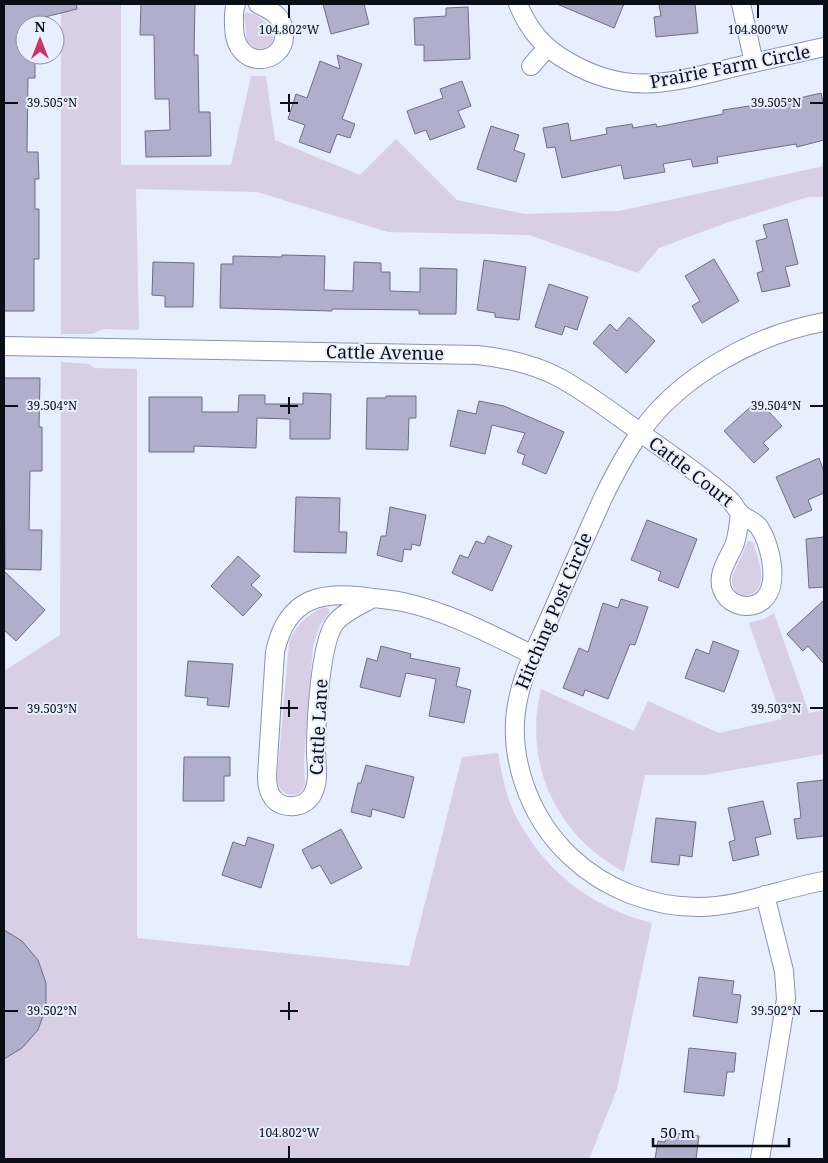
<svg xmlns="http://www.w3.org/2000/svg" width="828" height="1163" viewBox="0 0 828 1163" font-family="'Noto Serif',serif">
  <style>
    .green { fill: #d8cee5 }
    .building { fill: #b0afcb; stroke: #6d6d86 }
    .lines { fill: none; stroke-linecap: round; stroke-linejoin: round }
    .minor-casing { stroke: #8994ad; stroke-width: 20 }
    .minor { stroke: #fff; stroke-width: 18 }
    .ticks { fill: none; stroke: #0a0e17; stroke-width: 2 }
    .labels { text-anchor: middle; stroke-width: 4; stroke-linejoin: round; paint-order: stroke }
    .street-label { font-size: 18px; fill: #0a0e17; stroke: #e7eefe }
    .ticks-label { font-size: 12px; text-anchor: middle; fill: #0a0e17; stroke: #e7eefe; stroke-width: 4; stroke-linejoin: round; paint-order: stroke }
  </style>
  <rect width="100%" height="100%" fill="#e7eefe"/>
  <path class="green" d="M 61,4 L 121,4 L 121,165 L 231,165 L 251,76 L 266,76 L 275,140 L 360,175 L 396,139 L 457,200 L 525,214 L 619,211 L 824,166 L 824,197 L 808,197 L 726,223 L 659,248 L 638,273 L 529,235 L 388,232 L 257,192 L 136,189 L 139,330 L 103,329 L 92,334 L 61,334 Z
    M 246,12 C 270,15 288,50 255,49 L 247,41 L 244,16 Z
    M 61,362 L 89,364 L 94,368 L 137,369 L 137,938 L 409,966 L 462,757 L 498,753 C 501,771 505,791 512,808 C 538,866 590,908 652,923 L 617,1089 L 589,1159 L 4,1159 L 4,671 L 60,635 Z
    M 749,541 L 753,542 C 756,554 763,567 761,580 C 759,600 733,601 732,581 C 732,572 744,554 747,542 Z
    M 324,607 L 329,609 L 329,613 L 320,625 L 313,646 L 304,760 L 305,785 L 299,794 C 286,797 279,792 277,779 L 289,643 C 295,625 307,615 324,607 Z
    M 774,613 L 809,713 L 824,710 L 824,754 L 705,775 L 645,775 L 624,872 C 556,835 523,764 541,689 L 634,731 L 648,701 L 719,733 L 782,719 L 749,623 L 764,619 Z"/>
  <path class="building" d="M 4,4 L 76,4 L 77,9 L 25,22 L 25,55 L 35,55 L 35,78 L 28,78 L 27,152 L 38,152 L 39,179 L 35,179 L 35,209 L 39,209 L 39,259 L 34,259 L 34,311 L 4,311 Z
    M 141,4 L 195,4 L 194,55 L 198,55 L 199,112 L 210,112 L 211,156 L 146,157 L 145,131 L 170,130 L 169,99 L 155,99 L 154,35 L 140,35 Z
    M 323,4 L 364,4 L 369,24 L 331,34 Z
    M 557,4 L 624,4 L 614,28 Z
    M 659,4 L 695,4 L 698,33 L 656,37 L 654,17 L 661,16 Z
    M 468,7 L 470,59 L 424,61 L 424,45 L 415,45 L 414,18 L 446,16 L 446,8 Z
    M 337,55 L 362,64 L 342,119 L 355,124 L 350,138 L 337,134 L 330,153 L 299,142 L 305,125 L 288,119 L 296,94 L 307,98 L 320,61 L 340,69 Z
    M 462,81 L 471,106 L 458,111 L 465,127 L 430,140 L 426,130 L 415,134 L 407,111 L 443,98 L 440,89 Z
    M 821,93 L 824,107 L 824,140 L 797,147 L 796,144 L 717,157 L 718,163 L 693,167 L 691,159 L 663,164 L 665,172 L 624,179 L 621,165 L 562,178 L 555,147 L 547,148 L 543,128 L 568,123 L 571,141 L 607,134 L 606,128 L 632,124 L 633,128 L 656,124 L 657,127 L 723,114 L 723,110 L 756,105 L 757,108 Z
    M 491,126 L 519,135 L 514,150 L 525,154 L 516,182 L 477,169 Z
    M 787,219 L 798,264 L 785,267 L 790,286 L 762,292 L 757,273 L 763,271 L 756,241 L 767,238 L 763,225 Z
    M 282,255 L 325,256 L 324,290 L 353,291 L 354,262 L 381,263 L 381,272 L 390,272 L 390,291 L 420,292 L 420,268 L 457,269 L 456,314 L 419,314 L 419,310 L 332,309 L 332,311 L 220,308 L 221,264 L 233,264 L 233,256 L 282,257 Z
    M 714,259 L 739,301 L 702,323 L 692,306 L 700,301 L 685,276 Z
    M 484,260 L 526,267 L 519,320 L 495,317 L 495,313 L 477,310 Z
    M 153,262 L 194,263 L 193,307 L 165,307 L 165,296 L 152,295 Z
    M 549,284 L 588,297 L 577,330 L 565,326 L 562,335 L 535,327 Z
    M 629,317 L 655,341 L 626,373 L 593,343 L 610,324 L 617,331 Z
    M 4,378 L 40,378 L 39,427 L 42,427 L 42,471 L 30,471 L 29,530 L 42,530 L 41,570 L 5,569 Z
    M 303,393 L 331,394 L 330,439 L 290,439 L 290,419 L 257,418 L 256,448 L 194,446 L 194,452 L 149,452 L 149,397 L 202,397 L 202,412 L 238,412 L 239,395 L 265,395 L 265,404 L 303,404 Z
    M 386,396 L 416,396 L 416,418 L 409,418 L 408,450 L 366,449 L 367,398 L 386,398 Z
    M 758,400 L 782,426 L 763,443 L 769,449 L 754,463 L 724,431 Z
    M 479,401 L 504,406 L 564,432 L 546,474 L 522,464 L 525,455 L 517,452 L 525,433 L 492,425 L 485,454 L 450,446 L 458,410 L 476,414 Z
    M 819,458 L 824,472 L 824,493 L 808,500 L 812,510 L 794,518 L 776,477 Z
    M 296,497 L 340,498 L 339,532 L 347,532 L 346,553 L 294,552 Z
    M 390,507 L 426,515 L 420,546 L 412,544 L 411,550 L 404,549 L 402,562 L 377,555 L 381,536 L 386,536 Z
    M 647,520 L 697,539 L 678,588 L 658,580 L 661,572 L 631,560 Z
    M 488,536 L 512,546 L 492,591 L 452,573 L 460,555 L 468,558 L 476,541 L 484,544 Z
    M 824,537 L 824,587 L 809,588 L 806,539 Z
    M 238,556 L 260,576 L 251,585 L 262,595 L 243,616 L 211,586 Z
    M 4,571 L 45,610 L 16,641 L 4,630 Z
    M 621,599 L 648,607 L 635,645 L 630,644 L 608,699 L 585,690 L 583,696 L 563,688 L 579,648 L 588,652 L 603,603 L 618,608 Z
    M 824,600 L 824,664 L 808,646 L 803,651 L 787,634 Z
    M 713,641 L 739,651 L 724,692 L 685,678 L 696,649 L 709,654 Z
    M 381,646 L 411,654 L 410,658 L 460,668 L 456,686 L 471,690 L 464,723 L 429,716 L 436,679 L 406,673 L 400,697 L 360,687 L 367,658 L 377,661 Z
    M 188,661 L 233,664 L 229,707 L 207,705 L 208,698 L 185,696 Z
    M 184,757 L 230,757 L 230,776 L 224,776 L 224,801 L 183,801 Z
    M 366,765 L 414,777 L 404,818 L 372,809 L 371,817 L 351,812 L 358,783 L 361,783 Z
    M 824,780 L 824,836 L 797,839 L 794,819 L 801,818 L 797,783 Z
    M 763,801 L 771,834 L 755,838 L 759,855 L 733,861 L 729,842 L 735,840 L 728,808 Z
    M 656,818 L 696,822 L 692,857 L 680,855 L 679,865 L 651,862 Z
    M 341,829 L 362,868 L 331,884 L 320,865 L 312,869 L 302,850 Z
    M 248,837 L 274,845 L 261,888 L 222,875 L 233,842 L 245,846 Z
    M 4,930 L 22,941 L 38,960 L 46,983 L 46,1007 L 38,1030 L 22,1048 L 4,1059 Z
    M 699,977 L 734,981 L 732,994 L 741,995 L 737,1023 L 693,1016 Z
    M 689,1048 L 736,1053 L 734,1072 L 727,1072 L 724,1096 L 684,1092 Z
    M 667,1132 L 699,1136 L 696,1159 L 655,1159 L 658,1141 L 665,1142 Z"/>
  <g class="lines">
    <defs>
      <path id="minor" d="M 236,4 C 233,12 234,19 234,27 C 235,72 285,65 284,35 C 284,27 281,19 275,14 C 270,10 264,7 258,4
        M 518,4 C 529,31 544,48 569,62 C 628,96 670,83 731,68 C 762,61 793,54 824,47
        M 741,4 L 754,63
        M 531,66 L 547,48
        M 824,322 C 757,334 679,376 640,433 C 625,454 613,477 602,500 C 586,536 569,573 553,610 C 541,638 526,665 519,695 C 505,752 528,817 571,857 C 605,889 652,907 698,907 C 741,907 782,888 824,881
        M 4,346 L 477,355 C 506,358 534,364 560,378 C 589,394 615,414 641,433 C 671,455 702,475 729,499 C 734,503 736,510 741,514 C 746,519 755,521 759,527 C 771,545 782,590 759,603 C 745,610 727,604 722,589 C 716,573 730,557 735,543 C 738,533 739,523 740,513
        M 373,598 C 361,605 344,612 335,623 C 320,643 316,723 316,750 C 316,765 320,782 312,795 C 304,809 282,810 273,798 C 268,792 267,784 267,776 L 275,652 C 287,596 323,590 373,598 C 383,599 393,600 403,602 C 449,612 492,635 533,655
        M 760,1159 L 786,999 L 784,971 L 765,895"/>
    </defs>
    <use href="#minor" class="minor-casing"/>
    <use href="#minor" class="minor"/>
  </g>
  <path class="ticks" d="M 289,5 L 289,18M 758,5 L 758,18M 289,94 L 289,112M 5,103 L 18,103M 280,103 L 298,103M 810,103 L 823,103M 289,397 L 289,414M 5,406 L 18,406M 280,406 L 298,406M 810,406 L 823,406M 289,700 L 289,717M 5,708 L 18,708M 280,708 L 298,708M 810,708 L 823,708M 289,1002 L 289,1020M 5,1011 L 18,1011M 280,1011 L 298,1011M 810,1011 L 823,1011M 289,1146 L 289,1158"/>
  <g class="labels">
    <g class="street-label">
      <text transform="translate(730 67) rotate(-11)" y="6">Prairie Farm Circle</text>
      <text transform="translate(385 353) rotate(1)" y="6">Cattle Avenue</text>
      <text transform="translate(691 472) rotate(38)" y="6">Cattle Court</text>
      <text transform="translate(554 611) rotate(-67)" y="6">Hitching Post Circle</text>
      <text transform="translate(319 727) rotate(-87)" y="6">Cattle Lane</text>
    </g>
  </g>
  <g class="ticks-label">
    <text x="289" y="34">104.802°W</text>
    <text x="758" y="34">104.800°W</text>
    <text x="52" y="107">39.505°N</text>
    <text x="776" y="107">39.505°N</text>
    <text x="52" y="410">39.504°N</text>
    <text x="776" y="410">39.504°N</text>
    <text x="52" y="713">39.503°N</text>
    <text x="776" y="713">39.503°N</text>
    <text x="52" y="1015">39.502°N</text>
    <text x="776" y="1015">39.502°N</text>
    <text x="289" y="1137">104.802°W</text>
  </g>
  <rect width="828" height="1163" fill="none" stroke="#0a0e17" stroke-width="10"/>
  <g transform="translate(40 40)"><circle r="24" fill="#e7eefe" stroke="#8f94a2"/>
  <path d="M0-4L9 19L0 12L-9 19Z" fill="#c33667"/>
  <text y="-8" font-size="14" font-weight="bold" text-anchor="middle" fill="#0a0e17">N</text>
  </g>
  <path d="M653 1138v8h136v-8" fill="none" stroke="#0a0e17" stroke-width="2.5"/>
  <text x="660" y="1138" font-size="15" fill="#0a0e17" stroke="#e7eefe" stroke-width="4" paint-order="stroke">50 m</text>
</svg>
